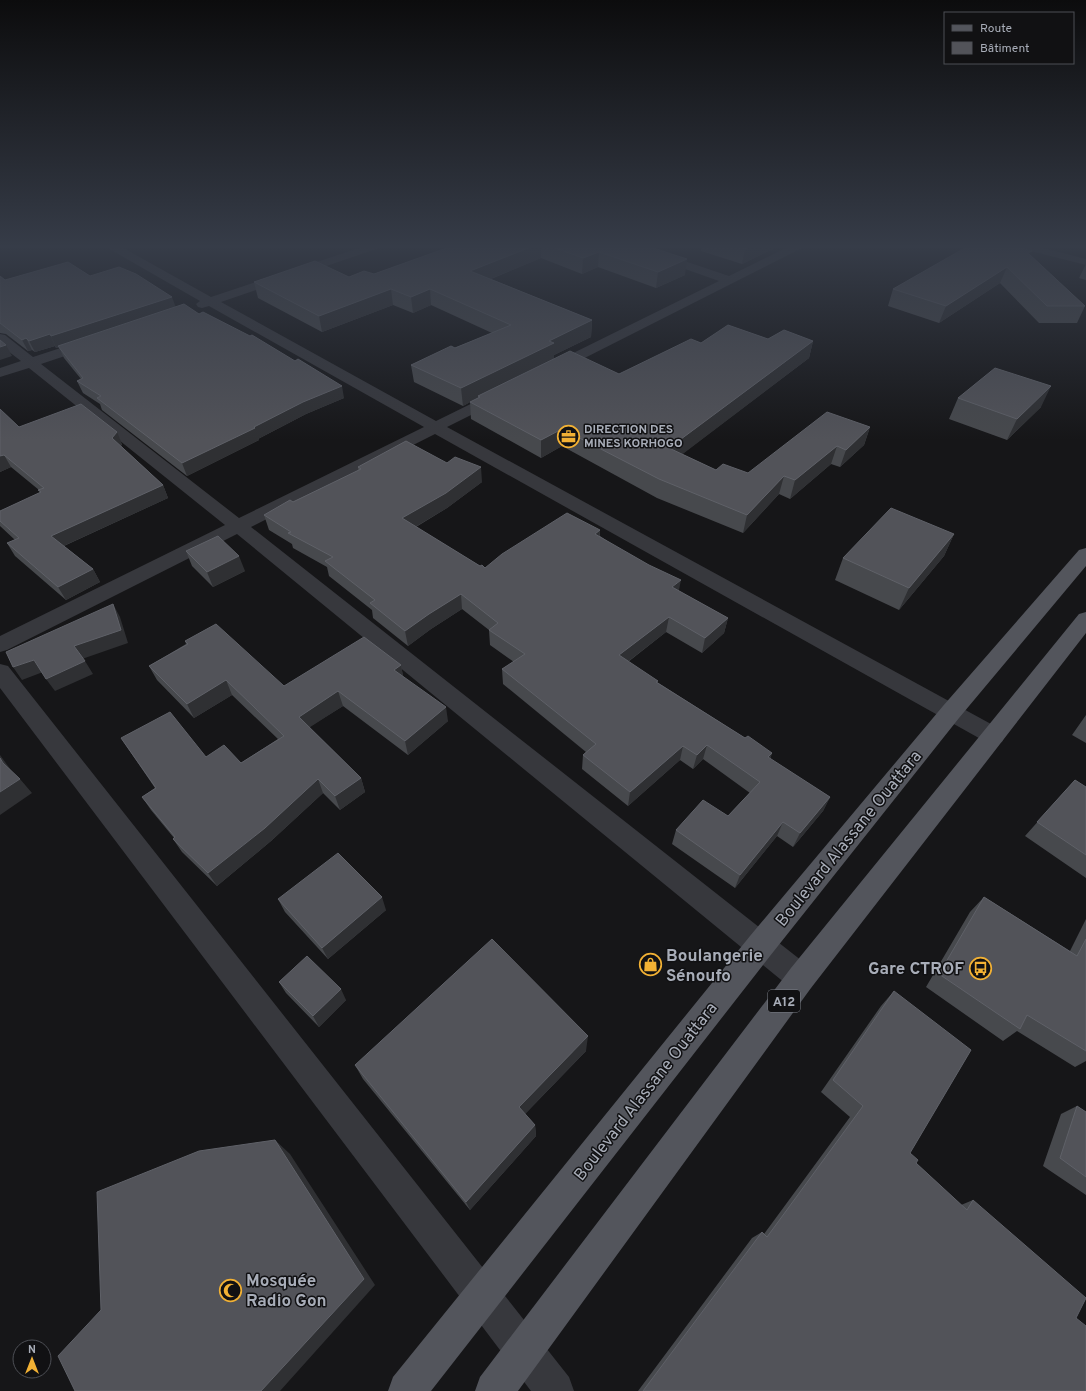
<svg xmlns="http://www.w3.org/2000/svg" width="1086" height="1391" viewBox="0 0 1086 1391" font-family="Overpass,sans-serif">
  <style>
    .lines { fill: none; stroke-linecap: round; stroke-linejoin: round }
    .minor { fill: #37383d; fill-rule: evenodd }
    .major { fill: #53555c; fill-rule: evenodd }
    .wall { fill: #47494d }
    .shaded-wall { fill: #2f3033 }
    .building { fill: #525359; stroke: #5f6168 }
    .labels { text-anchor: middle; stroke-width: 3; stroke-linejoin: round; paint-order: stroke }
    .far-poi-label { font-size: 12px; font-weight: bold; fill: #a8adb8; stroke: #111113; text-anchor: start }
    .shield { fill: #111113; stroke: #7b7e86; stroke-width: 1 }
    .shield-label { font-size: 13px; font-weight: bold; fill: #a8adb8 }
    .near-street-label { font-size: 17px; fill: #a8adb8; stroke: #111113 }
    .near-poi-label { font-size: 17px; font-weight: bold; fill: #a8adb8; stroke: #111113; text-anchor: start }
  </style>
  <rect width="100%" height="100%" fill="#161618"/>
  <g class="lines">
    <path class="minor" d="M 104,245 L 118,245 L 211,297 L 368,245 L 383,245 L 382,247 L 221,302 L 436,421 L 493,393 L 498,392 L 503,393 L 505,396 L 503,399 L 447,427 L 1002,730 L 1005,736 L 1002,742 L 994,745 L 986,742 L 435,434 L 251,527 L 811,968 L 815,978 L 811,988 L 801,992 L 791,988 L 237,534 L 7,650 L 0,652 L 0,636 L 225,525 L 29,368 L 0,377 L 0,368 L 21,361 L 0,345 L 0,334 L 5,335 L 33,357 L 85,340 L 95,340 L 97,343 L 95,346 L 41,364 L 239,518 L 424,427 L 209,306 L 202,308 L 198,307 L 196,304 L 200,301 L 106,247 Z
      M 621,245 L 637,245 L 729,276 L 792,245 L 806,245 L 804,247 L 557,372 L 552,373 L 547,372 L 545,369 L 547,366 L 719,281 L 623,247 Z
      M 1013,245 L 1032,245 L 1086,259 L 1086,265 L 1015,247 Z
      M 0,664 L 8,666 L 569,1377 L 574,1391 L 531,1391 L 0,688 Z"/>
    <path class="major" d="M 1086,548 L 1086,566 L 959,718 L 770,956 L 431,1391 L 388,1391 L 393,1377 L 750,936 L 943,706 L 1079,550 Z
      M 1086,612 L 1086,633 L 811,988 L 518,1391 L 475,1391 L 480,1377 L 791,968 L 1079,614 Z"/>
  </g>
  <path class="wall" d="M 455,245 L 644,245 L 685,275 L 656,288 L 598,267 L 582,274 L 541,258 L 491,279 L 592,320 L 591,337 L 554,355 L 554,359 L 619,374 L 701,343 L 768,339 L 813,341 L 809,358 L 682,454 L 716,470 L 748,473 L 870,427 L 864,445 L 840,467 L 831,464 L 790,499 L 779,494 L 743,533 L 657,498 L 562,446 L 541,458 L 471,419 L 470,402 L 463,406 L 414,382 L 411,365 L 492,333 L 431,305 L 413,313 L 393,305 L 322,332 L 258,298 L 254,282 L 349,277 L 374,274 Z
    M 702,245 L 781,245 L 742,264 L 701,251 Z
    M 1030,255 L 1085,306 L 1077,323 L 1039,323 L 1000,283 L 939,323 L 888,306 L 893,289 Z
    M 1086,264 L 1086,280 L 1079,278 Z
    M 0,276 L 5,280 L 90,276 L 175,307 L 199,314 L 344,398 L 306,414 L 258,439 L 259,440 L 187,476 L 102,410 L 100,404 L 83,393 L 77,381 L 81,379 L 64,358 L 59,347 L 56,348 L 55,346 L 35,352 L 32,350 L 28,351 L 6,334 L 0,333 Z
    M 958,398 L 1041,407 L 1007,440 L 949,419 Z
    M 0,409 L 19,427 L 122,444 L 121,446 L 163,485 L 168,498 L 64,546 L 93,569 L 100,582 L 66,600 L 15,556 L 7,543 L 15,540 L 0,526 L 0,511 L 40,493 L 39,490 L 11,467 L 0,472 Z
    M 358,467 L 482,482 L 447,508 L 416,527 L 480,566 L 485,568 L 600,530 L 600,536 L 679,591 L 728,618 L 724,633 L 702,653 L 666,632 L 628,662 L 657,682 L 745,738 L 772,753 L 770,759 L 830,797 L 823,811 L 793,847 L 777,836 L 735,888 L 672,844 L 676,830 L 728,816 L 750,793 L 703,759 L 693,769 L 680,760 L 628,806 L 582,769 L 583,755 L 586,752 L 503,684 L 502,669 L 514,662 L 490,645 L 489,630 L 462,609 L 431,629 L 408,646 L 373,618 L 372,610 L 329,576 L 327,567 L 293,548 L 292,544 L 269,530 L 264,515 L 358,471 Z
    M 954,534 L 944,556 L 899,610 L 835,580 L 843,558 Z
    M 186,551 L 245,571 L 213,587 L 192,566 Z
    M 185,641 L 284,686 L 401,665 L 403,677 L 448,721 L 408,755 L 343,706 L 309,727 L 361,778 L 365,792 L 340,810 L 323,793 L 271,841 L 217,886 L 182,852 L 173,839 L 174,838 L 151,810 L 142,797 L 155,788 L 121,738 L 206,757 L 241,763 L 278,739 L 232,695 L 194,718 L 157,680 L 149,666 L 186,644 Z
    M 1086,715 L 1086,743 L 1072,735 Z
    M 1075,780 L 1086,787 L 1086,878 L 1025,836 Z
    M 984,897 L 1070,951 L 1086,919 L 1086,1061 L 1075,1067 L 1017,1031 L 1003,1041 L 926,987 L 970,912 Z
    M 278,899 L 386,910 L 328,959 L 285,912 Z
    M 279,982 L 346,1000 L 319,1027 L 286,993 Z
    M 894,991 L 910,1153 L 916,1163 L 961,1205 L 973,1200 L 1076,1318 L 1086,1391 L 638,1391 L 752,1238 L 762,1232 L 764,1234 L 850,1117 L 821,1092 L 881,1006 Z
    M 586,1051 L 525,1114 L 535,1125 L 536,1136 L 470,1210 L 363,1079 L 355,1065 Z
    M 1077,1106 L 1086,1112 L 1086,1195 L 1043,1166 L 1061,1114 Z"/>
  <path class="shaded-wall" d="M 536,245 L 541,245 L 541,258 L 471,287 L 470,271 Z
    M 753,245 L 781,245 L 742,264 L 745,249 Z
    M 599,252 L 598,267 L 582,274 L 583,258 Z
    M 687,259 L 685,275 L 656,288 L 658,272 Z
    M 1007,267 L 1000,283 L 939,323 L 946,306 Z
    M 391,289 L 393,305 L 322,332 L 319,316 Z
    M 430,289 L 431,305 L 413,313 L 411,297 Z
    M 172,297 L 176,308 L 56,348 L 51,336 Z
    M 592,320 L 591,337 L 554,355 L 554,361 L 478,396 L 478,398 L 463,406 L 461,388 L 549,341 Z
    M 50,334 L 55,346 L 35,352 L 29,341 Z
    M 26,338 L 32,350 L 28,351 L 22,340 Z
    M 813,341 L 809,358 L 667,466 L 669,448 Z
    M 6,345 L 12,356 L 0,360 L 0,347 Z
    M 342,386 L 344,398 L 306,414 L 258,439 L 259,440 L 187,476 L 182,463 L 303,402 Z
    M 1051,386 L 1041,407 L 1007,440 L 1017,419 Z
    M 870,427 L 864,445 L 840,467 L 846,450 Z
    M 562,429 L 562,446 L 541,458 L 541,440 Z
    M 117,432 L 122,444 L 118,450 L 112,438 Z
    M 837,446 L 831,464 L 790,499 L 795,480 Z
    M 4,455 L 11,467 L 0,472 L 0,456 Z
    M 481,467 L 482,482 L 447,508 L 405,533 L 402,518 Z
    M 784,476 L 779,494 L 743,533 L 747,515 Z
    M 163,485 L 168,498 L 59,548 L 51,536 Z
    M 600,530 L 599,545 L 595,534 Z
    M 954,534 L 944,556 L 899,610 L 909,588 Z
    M 239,556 L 245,571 L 213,587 L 207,572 Z
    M 93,569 L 100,582 L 66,600 L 58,587 Z
    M 681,580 L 678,595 L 672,587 Z
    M 461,594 L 462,609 L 431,629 L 408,646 L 405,631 L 429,614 Z
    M 113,604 L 120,617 L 128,643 L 82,659 L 74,646 Z
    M 669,617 L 666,632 L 617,670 L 619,655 Z
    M 728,618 L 724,633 L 702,653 L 705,638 Z
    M 34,660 L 43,672 L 22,680 L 13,667 Z
    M 85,661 L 93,674 L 55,691 L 46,679 Z
    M 401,665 L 404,680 L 394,670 Z
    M 226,680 L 232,695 L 194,718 L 187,704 Z
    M 338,691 L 343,706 L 304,731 L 299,717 Z
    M 446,707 L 448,721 L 408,755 L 405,741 Z
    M 707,745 L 703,759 L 693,769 L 697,755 Z
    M 683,746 L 680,760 L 628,806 L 630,792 Z
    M 772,753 L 767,767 L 768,757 Z
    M 0,755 L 16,777 L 3,763 L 0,758 Z
    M 361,778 L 365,792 L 340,810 L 335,796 Z
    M 20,779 L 32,793 L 0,815 L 0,792 Z
    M 318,779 L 323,793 L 271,841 L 217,886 L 208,873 Z
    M 830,797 L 823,811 L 793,847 L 800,833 Z
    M 783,822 L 777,836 L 735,888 L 740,875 Z
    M 382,897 L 386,910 L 328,959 L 322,948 Z
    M 341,989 L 346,1000 L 319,1027 L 313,1016 Z
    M 588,1036 L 586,1051 L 520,1119 L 519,1107 Z
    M 535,1125 L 536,1136 L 470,1210 L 466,1202 Z
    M 275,1140 L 290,1154 L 375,1285 L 280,1391 L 261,1391 Z"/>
  <path class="building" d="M 455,245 L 536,245 L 470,271 L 592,320 L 549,341 L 554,343 L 461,388 L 411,365 L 451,346 L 455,348 L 511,325 L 430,289 L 411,297 L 391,289 L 319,316 L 254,282 L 315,261 L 349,277 L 364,271 L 374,274 Z
    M 547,245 L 644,245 L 687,259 L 658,272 L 599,252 L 583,258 Z
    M 732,245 L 753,245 L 745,249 Z
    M 970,245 L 1009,245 L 1032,251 L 1028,253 L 1085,306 L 1047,306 L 1007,267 L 946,306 L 893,289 Z
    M 68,262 L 90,276 L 119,267 L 136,274 L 172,297 L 51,336 L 50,334 L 29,341 L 26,338 L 22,340 L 0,323 L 0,276 L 5,280 Z
    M 184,304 L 199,314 L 203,312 L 250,336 L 252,335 L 295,361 L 298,359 L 342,386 L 303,402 L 254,427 L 255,428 L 182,463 L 97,398 L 101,396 L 77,381 L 83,378 L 58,346 Z
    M 728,325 L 768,339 L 784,330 L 813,341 L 669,448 L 716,470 L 723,464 L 748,473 L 827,412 L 870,427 L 846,450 L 837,446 L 795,480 L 784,476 L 747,515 L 659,479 L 562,429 L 541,440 L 470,402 L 480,397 L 478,396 L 570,351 L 619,374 L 691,339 L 701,343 Z
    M 0,340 L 6,345 L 0,347 Z
    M 995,368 L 1051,386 L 1017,419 L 958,398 Z
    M 81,404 L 117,432 L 112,438 L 163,485 L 51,536 L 93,569 L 58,587 L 7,543 L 19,538 L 0,521 L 0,511 L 41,492 L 38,490 L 44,488 L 4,455 L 0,456 L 0,409 L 19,427 Z
    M 406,441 L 447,463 L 455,457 L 481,467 L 446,493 L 402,518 L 480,566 L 482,565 L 485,568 L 502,554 L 567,513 L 600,530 L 595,534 L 649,565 L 681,580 L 672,587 L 728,618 L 705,638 L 669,617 L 619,655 L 658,681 L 656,682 L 745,738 L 748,736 L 772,753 L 768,757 L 830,797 L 800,833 L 783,822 L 740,875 L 676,830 L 703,800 L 728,816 L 760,782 L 707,745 L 697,755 L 683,746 L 630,792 L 583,755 L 596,744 L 502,669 L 525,654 L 489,630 L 498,623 L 461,594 L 429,614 L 405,631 L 370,603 L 375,600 L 325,561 L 333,557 L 288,533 L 291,532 L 264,515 L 290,500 L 293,502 L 361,469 L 358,467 Z
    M 891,508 L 954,534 L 909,588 L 843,558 Z
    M 218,536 L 239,556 L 207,572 L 186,551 Z
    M 113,604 L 121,630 L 74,646 L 85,661 L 46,679 L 34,660 L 13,667 L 6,652 Z
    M 216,624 L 284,686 L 364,637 L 401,665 L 394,670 L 446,707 L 405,741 L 338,691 L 299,717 L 361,778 L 335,796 L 318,779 L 265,828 L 208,873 L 173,839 L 175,837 L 142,797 L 156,788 L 121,738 L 170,712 L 206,757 L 224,745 L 241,763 L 284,736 L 226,680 L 187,704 L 149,666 L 188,644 L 185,641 Z
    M 0,758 L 3,763 L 20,779 L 0,792 Z
    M 1075,780 L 1086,787 L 1086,855 L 1037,822 Z
    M 338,853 L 382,897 L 322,948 L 278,899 Z
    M 984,897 L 1077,956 L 1086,939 L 1086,1051 L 1027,1015 L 1020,1029 L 939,974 Z
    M 492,939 L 588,1036 L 519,1107 L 535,1125 L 466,1202 L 355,1065 Z
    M 307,956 L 341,989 L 313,1016 L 279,982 Z
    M 894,991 L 971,1050 L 910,1153 L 918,1160 L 916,1163 L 967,1210 L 973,1200 L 1086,1298 L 1076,1318 L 1086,1326 L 1086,1391 L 643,1391 L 762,1232 L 767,1237 L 863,1106 L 833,1080 Z
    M 1077,1106 L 1086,1112 L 1086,1177 L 1060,1158 Z
    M 275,1140 L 364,1279 L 261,1391 L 75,1391 L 58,1356 L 101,1310 L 97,1192 L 199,1151 Z"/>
  <linearGradient id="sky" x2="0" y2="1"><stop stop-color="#0c0c0d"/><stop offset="0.56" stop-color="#363c48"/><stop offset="1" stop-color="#363c48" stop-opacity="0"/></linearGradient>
  <rect width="1086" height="440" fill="url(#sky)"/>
  <defs>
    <symbol id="office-ring" viewBox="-11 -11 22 22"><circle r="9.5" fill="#111113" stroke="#f2b134" stroke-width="1.5"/><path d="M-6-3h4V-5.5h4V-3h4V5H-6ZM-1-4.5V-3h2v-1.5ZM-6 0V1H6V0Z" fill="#f2b134"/></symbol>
    <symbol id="shop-ring" viewBox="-11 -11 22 22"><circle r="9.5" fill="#111113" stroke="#f2b134" stroke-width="1.5"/><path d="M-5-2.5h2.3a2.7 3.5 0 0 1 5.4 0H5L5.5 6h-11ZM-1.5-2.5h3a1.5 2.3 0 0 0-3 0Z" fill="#f2b134"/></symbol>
    <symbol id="bus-ring" viewBox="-11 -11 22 22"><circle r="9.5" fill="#111113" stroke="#f2b134" stroke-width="1.5"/><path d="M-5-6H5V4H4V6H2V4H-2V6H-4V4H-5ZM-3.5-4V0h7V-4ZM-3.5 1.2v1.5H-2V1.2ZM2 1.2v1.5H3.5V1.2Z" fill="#f2b134"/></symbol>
    <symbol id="mosque-ring" viewBox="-11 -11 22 22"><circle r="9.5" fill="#111113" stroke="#f2b134" stroke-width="1.5"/><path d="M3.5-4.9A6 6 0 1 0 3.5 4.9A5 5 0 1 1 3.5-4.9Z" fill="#f2b134"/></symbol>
  </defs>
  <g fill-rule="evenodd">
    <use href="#office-ring" x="556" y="424" width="25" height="25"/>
    <use href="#shop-ring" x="638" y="952" width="25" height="25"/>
    <use href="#bus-ring" x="968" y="956" width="25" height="25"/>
    <use href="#mosque-ring" x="218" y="1278" width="25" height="25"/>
  </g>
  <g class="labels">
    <g class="far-poi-label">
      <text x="584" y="433">DIRECTION DES<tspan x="584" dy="14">MINES KORHOGO</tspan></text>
    </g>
    <rect class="shield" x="768" y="990" width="32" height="22" rx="3"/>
    <g class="shield-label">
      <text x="784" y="1006">A12</text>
    </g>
    <g class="near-street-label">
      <text transform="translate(848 838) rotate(-51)" y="6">Boulevard Alassane Ouattara</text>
      <text transform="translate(645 1091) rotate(-52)" y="6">Boulevard Alassane Ouattara</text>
    </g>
    <g class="near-poi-label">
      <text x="666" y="961">Boulangerie<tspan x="666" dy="20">Sénoufo</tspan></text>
      <text x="964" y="974" text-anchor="end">Gare CTROF</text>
      <text x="246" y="1286">Mosquée<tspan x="246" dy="20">Radio Gon</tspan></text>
    </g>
  </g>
  <rect x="944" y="12" width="130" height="52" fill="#111113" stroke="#4d4f55"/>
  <rect x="952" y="25" width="20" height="6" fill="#53555c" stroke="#4d4f55"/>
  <text x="980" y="32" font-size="12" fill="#a8adb8">Route</text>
  <rect x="952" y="42" width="20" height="12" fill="#525359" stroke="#4d4f55"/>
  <text x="980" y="52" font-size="12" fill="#a8adb8">Bâtiment</text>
  <g transform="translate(32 1359)"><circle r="19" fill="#111113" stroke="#4d4f55"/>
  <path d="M0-3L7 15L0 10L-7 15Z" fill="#f2b134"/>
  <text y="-6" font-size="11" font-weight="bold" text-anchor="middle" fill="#a8adb8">N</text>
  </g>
</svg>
